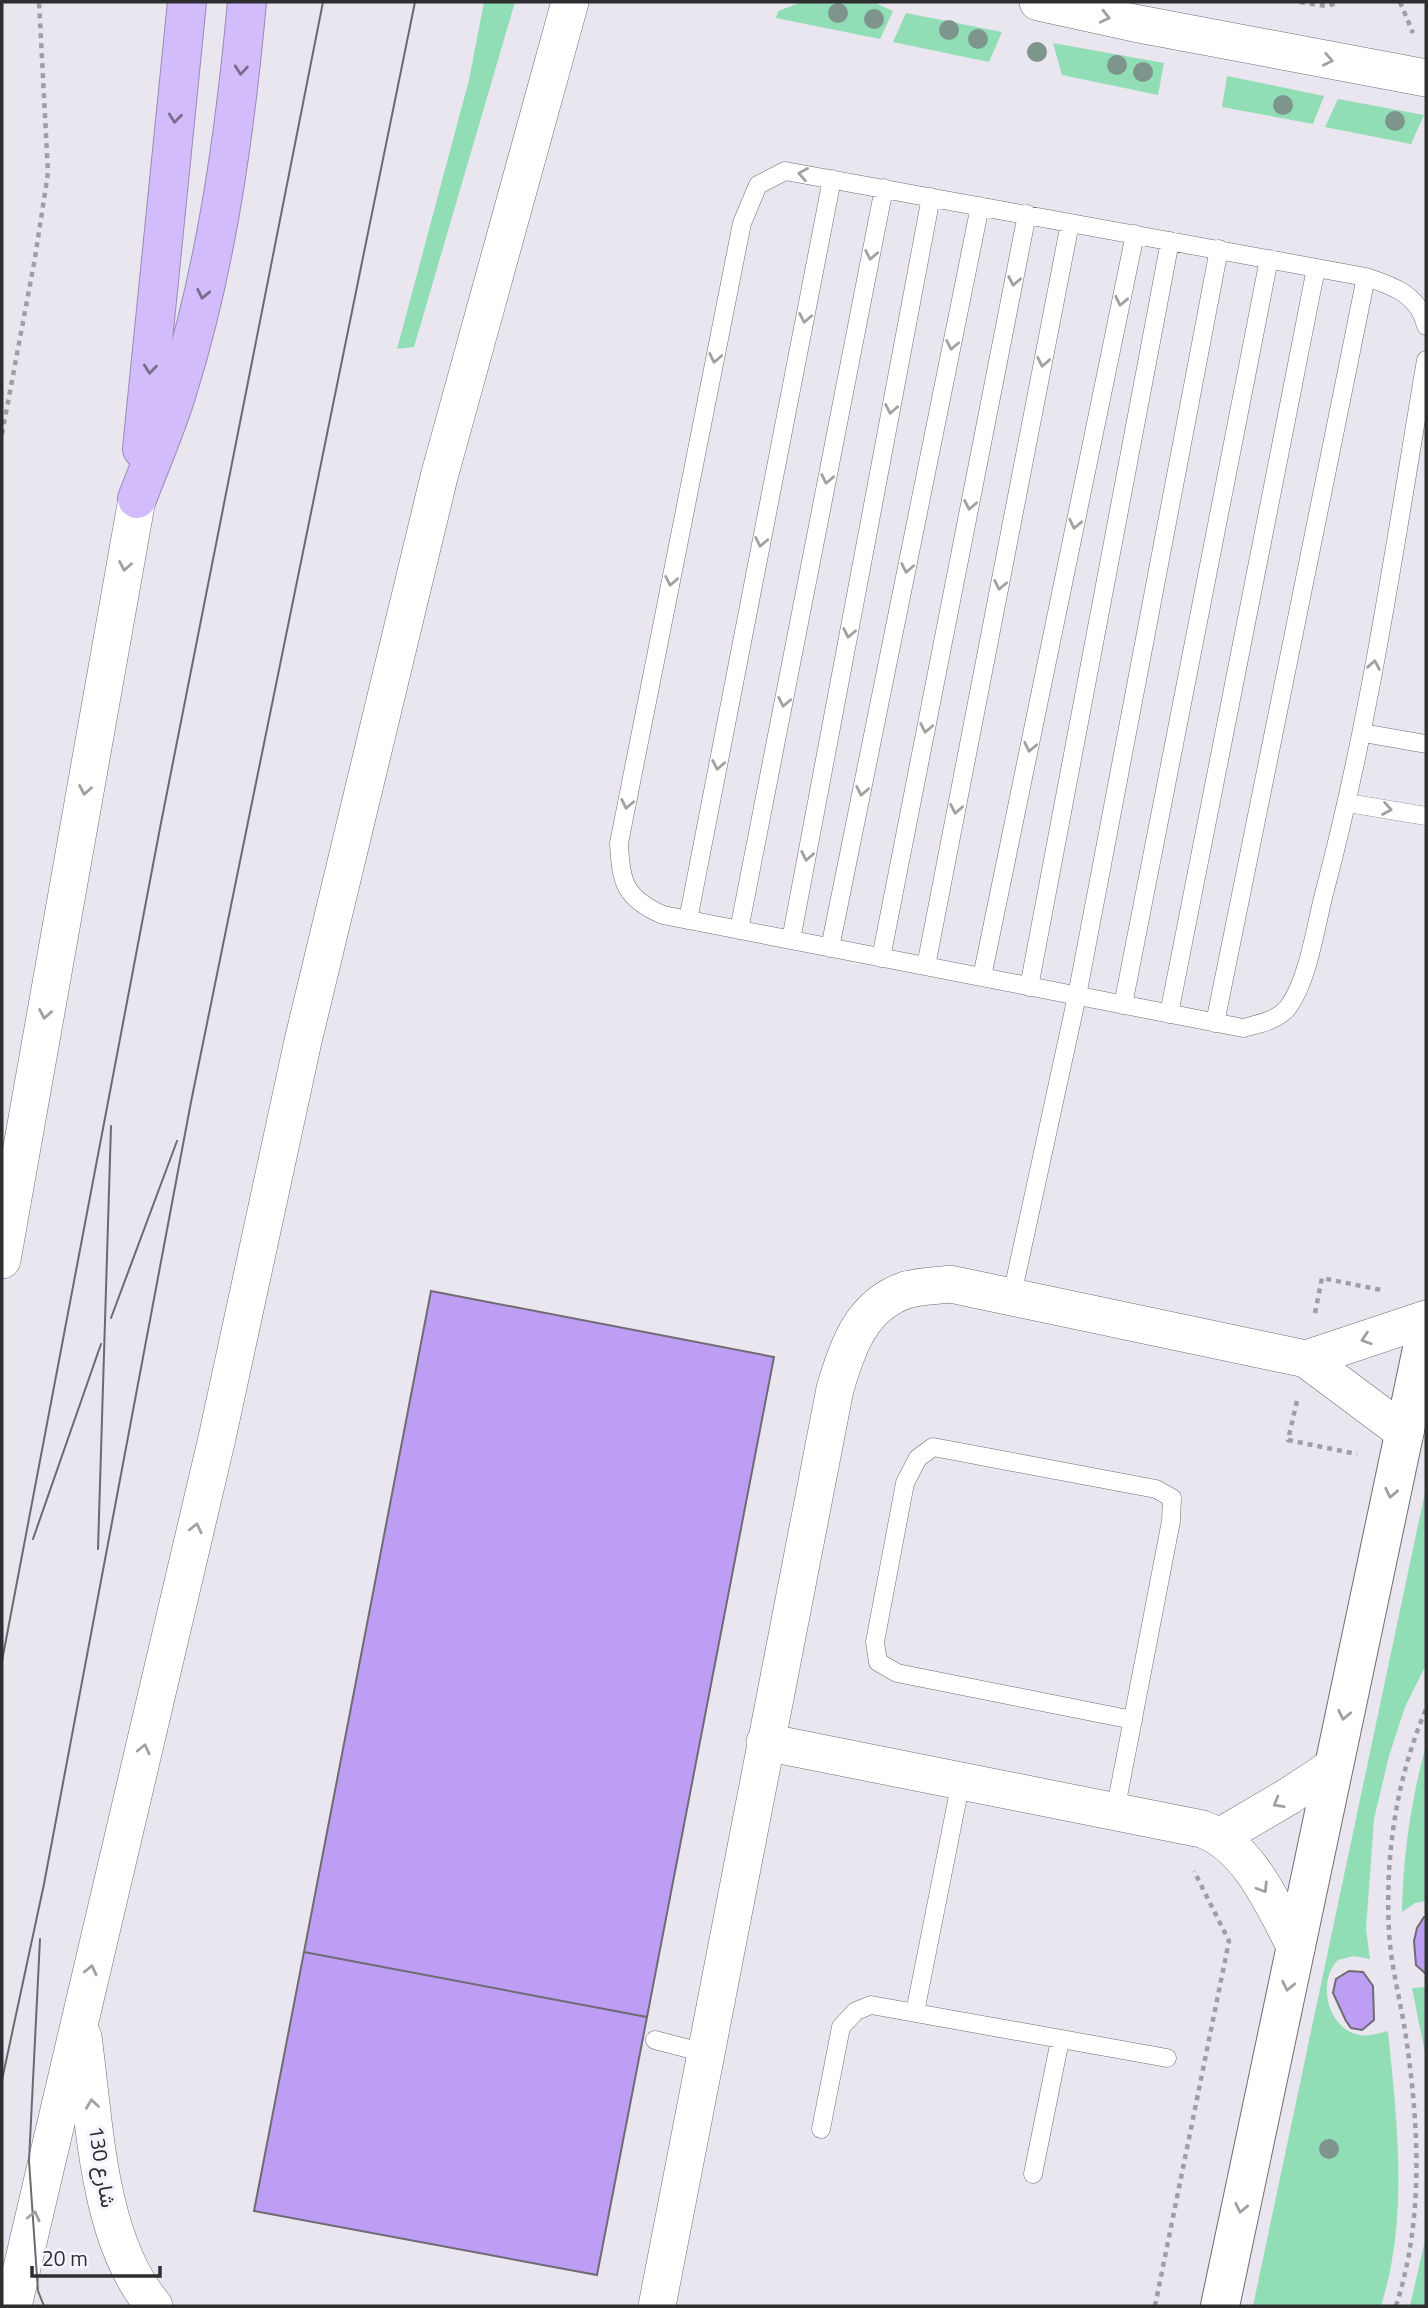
<svg xmlns="http://www.w3.org/2000/svg" width="1428" height="2308" viewBox="0 0 1428 2308" font-family="'Titillium Web',Vazirmatn,sans-serif">
  <style>
    .green { fill: #91ddb6 }
    .building { fill: #be9ef4; stroke: #6e6b72; stroke-width: 2 }
    .lines { fill: none; stroke-linecap: round; stroke-linejoin: round }
    .service-casing { stroke: #6e6c73; stroke-width: 19 }
    .minor-casing { stroke: #6e6c73; stroke-width: 38 }
    .tertiary-casing { stroke: #6e6c73; stroke-width: 40 }
    .motorway-casing { stroke: #998ab5; stroke-width: 40 }
    .path { stroke: #a09ea4; stroke-width: 4.5; stroke-dasharray: 5 5; stroke-linecap: butt }
    .service { stroke: #fff; stroke-width: 18 }
    .minor { stroke: #fff; stroke-width: 37 }
    .tertiary { stroke: #fff; stroke-width: 38 }
    .motorway { stroke: #d3bcfc; stroke-width: 38 }
    .tram { stroke: #6c6a6f; stroke-width: 2 }
    .tree { fill: #7d958d }
    .oneway { stroke: #a1a0a2 }
    .oneway2 { stroke: #786d8c }
    .labels { text-anchor: middle; stroke-width: 7; stroke-linejoin: round; paint-order: stroke }
    .street-label { font-size: 21px; fill: #2e2d30; stroke: #f6f4fc }
  </style>
  <rect width="100%" height="100%" fill="#e9e6ef"/>
  <path class="green" d="M 484,2 L 515,2 L 414,347 L 397,349 L 469,80 Z
    M 802,2 L 873,2 L 893,11 L 880,39 L 776,18 L 778,11 Z
    M 906,13 L 1002,32 L 989,62 L 893,42 Z
    M 1053,43 L 1164,63 L 1158,95 L 1062,75 Z
    M 1227,76 L 1324,96 L 1313,124 L 1222,107 Z
    M 1338,99 L 1424,115 L 1411,144 L 1325,127 Z
    M 1425,1492 L 1426,1665 L 1405,1707 L 1389,1756 L 1374,1819 L 1366,1929 L 1370,1959 L 1354,1956 L 1338,1960 C 1316,1982 1328,2030 1360,2035 C 1369,2037 1379,2033 1388,2031 C 1397,2123 1409,2217 1381,2306 L 1253,2306 Z
    M 1426,1745 L 1426,1901 L 1415,1903 L 1402,1912 C 1403,1854 1411,1801 1426,1745 Z
    M 1426,1987 L 1426,2058 L 1412,1988 Z
    M 1426,2236 L 1426,2306 L 1410,2306 Z"/>
  <path class="building" d="M 431,1291 L 774,1357 L 647,2017 L 304,1952 Z
    M 1424,1917 L 1426,1917 L 1426,1974 L 1416,1965 L 1414,1941 L 1417,1928 Z
    M 304,1952 L 647,2017 L 597,2275 L 254,2211 Z
    M 1349,1971 L 1363,1972 L 1373,1986 L 1374,2020 L 1362,2030 L 1351,2028 L 1346,2021 L 1333,1993 L 1336,1979 Z"/>
  <g class="lines">
    <defs>
      <path id="service" d="M 1426,326 C 1419,295 1394,286 1366,277 L 785,171 L 758,185 L 742,223 L 619,843 C 621,882 624,898 663,915 L 1243,1028 C 1259,1024 1279,1020 1289,1006 C 1309,978 1316,923 1325,890 C 1371,716 1396,537 1426,360
        M 1363,733 L 1426,744
        M 1348,803 L 1426,816
        M 688,920 L 832,179
        M 739,930 L 884,188
        M 791,940 L 931,197
        M 830,948 L 980,206
        M 881,958 L 1027,214
        M 926,966 L 1070,223
        M 982,977 L 1135,234
        M 1029,987 L 1170,241
        M 1123,1005 L 1269,259
        M 1169,1014 L 1316,268
        M 1215,1023 L 1366,277
        M 1012,1295 L 1077,996 L 1219,249
        M 1115,1812 L 1171,1521 L 1172,1498 L 1156,1489 L 933,1447 L 918,1458 L 905,1483 L 875,1642 L 878,1662 L 897,1673 L 1133,1720
        M 915,2012 L 961,1781
        M 655,2040 L 705,2053
        M 821,2129 L 841,2027 L 856,2011 L 871,2005 L 1167,2058
        M 1033,2174 L 1060,2040"/>
      <path id="minor" d="M 1038,2 L 1134,23 L 1426,78
        M 2,1260 L 137,499
        M 1306,1359 L 1426,1319
        M 765,1742 L 1202,1829 C 1249,1846 1274,1906 1296,1948
        M 1221,1836 L 1289,1796 L 1333,1767
        M 83,2037 C 95,2122 97,2239 154,2306
        M 13,2306 L 217,1438 L 303,1041 L 439,477 L 570,2
        M 657,2306 L 835,1389 C 847,1348 861,1305 906,1290 C 919,1286 936,1286 950,1284 L 1306,1359 L 1405,1433"/>
      <path id="tertiary" d="M 1220,2306 L 1426,1330"/>
      <path id="motorway" d="M 142,449 L 187,2
        M 137,499 C 151,462 167,426 178,389 C 217,264 235,132 247,2"/>
    </defs>
    <use href="#service" class="service-casing"/>
    <use href="#minor" class="minor-casing"/>
    <use href="#tertiary" class="tertiary-casing"/>
    <use href="#motorway" class="motorway-casing"/>
    <path class="path" d="M 1300,2 L 1327,6 L 1339,2
      M 1400,2 L 1413,33
      M 2,434 L 35,258 L 48,173 L 39,2
      M 1315,1313 L 1322,1278 L 1381,1290
      M 1297,1401 L 1288,1440 L 1357,1454
      M 1155,2306 L 1229,1941 L 1194,1871
      M 1396,2306 C 1424,2219 1419,2127 1406,2037 C 1401,2003 1391,1967 1389,1932 C 1385,1856 1396,1780 1426,1709"/>
    <use href="#service" class="service"/>
    <use href="#minor" class="minor"/>
    <use href="#tertiary" class="tertiary"/>
    <use href="#motorway" class="motorway"/>
    <path class="tram" d="M 111,1318 L 177,1141
      M 33,1539 L 101,1344
      M 98,1549 L 111,1126
      M 2,1661 L 160,828 L 323,2
      M 40,1939 L 29,2161 L 38,2291 L 44,2306
      M 2,2080 L 44,1884 L 191,1102 L 415,2"/>
  </g>
  <g class="tree">
    <circle cx="838" cy="13" r="10"/>
    <circle cx="874" cy="19" r="10"/>
    <circle cx="949" cy="30" r="10"/>
    <circle cx="978" cy="39" r="10"/>
    <circle cx="1037" cy="52" r="10"/>
    <circle cx="1117" cy="65" r="10"/>
    <circle cx="1143" cy="72" r="10"/>
    <circle cx="1283" cy="105" r="10"/>
    <circle cx="1395" cy="121" r="10"/>
    <circle cx="1329" cy="2149" r="10"/>
  </g>
  <defs><path id="oneway-chevron" d="M-2-3.5L2.5 0L-2 3.5" fill="none" stroke-width="1.6" stroke-linecap="round" stroke-linejoin="round" transform="scale(1.75)"/></defs>
  <g class="oneway">
    <use href="#oneway-chevron" transform="translate(1105 17) rotate(13)"/>
    <use href="#oneway-chevron" transform="translate(1328 60) rotate(11)"/>
    <use href="#oneway-chevron" transform="translate(803 174) rotate(-170)"/>
    <use href="#oneway-chevron" transform="translate(871 255) rotate(101)"/>
    <use href="#oneway-chevron" transform="translate(1014 281) rotate(101)"/>
    <use href="#oneway-chevron" transform="translate(1121 301) rotate(102)"/>
    <use href="#oneway-chevron" transform="translate(805 318) rotate(101)"/>
    <use href="#oneway-chevron" transform="translate(952 345) rotate(101)"/>
    <use href="#oneway-chevron" transform="translate(715 358) rotate(101)"/>
    <use href="#oneway-chevron" transform="translate(1043 362) rotate(101)"/>
    <use href="#oneway-chevron" transform="translate(891 409) rotate(101)"/>
    <use href="#oneway-chevron" transform="translate(827 479) rotate(101)"/>
    <use href="#oneway-chevron" transform="translate(970 505) rotate(101)"/>
    <use href="#oneway-chevron" transform="translate(1075 524) rotate(102)"/>
    <use href="#oneway-chevron" transform="translate(761 542) rotate(101)"/>
    <use href="#oneway-chevron" transform="translate(125 566) rotate(100)"/>
    <use href="#oneway-chevron" transform="translate(907 568) rotate(101)"/>
    <use href="#oneway-chevron" transform="translate(671 581) rotate(101)"/>
    <use href="#oneway-chevron" transform="translate(1000 585) rotate(101)"/>
    <use href="#oneway-chevron" transform="translate(849 633) rotate(101)"/>
    <use href="#oneway-chevron" transform="translate(1374 665) rotate(-80)"/>
    <use href="#oneway-chevron" transform="translate(784 702) rotate(101)"/>
    <use href="#oneway-chevron" transform="translate(926 728) rotate(101)"/>
    <use href="#oneway-chevron" transform="translate(1030 747) rotate(102)"/>
    <use href="#oneway-chevron" transform="translate(718 765) rotate(101)"/>
    <use href="#oneway-chevron" transform="translate(85 790) rotate(100)"/>
    <use href="#oneway-chevron" transform="translate(862 791) rotate(101)"/>
    <use href="#oneway-chevron" transform="translate(627 804) rotate(101)"/>
    <use href="#oneway-chevron" transform="translate(956 809) rotate(101)"/>
    <use href="#oneway-chevron" transform="translate(1387 809) rotate(10)"/>
    <use href="#oneway-chevron" transform="translate(807 856) rotate(101)"/>
    <use href="#oneway-chevron" transform="translate(45 1014) rotate(100)"/>
    <use href="#oneway-chevron" transform="translate(1366 1339) rotate(162)"/>
    <use href="#oneway-chevron" transform="translate(1391 1493) rotate(102)"/>
    <use href="#oneway-chevron" transform="translate(196 1528) rotate(-77)"/>
    <use href="#oneway-chevron" transform="translate(1344 1715) rotate(102)"/>
    <use href="#oneway-chevron" transform="translate(144 1749) rotate(-77)"/>
    <use href="#oneway-chevron" transform="translate(1278 1803) rotate(150)"/>
    <use href="#oneway-chevron" transform="translate(1263 1888) rotate(58)"/>
    <use href="#oneway-chevron" transform="translate(91 1970) rotate(-77)"/>
    <use href="#oneway-chevron" transform="translate(1288 1986) rotate(102)"/>
    <use href="#oneway-chevron" transform="translate(92 2104) rotate(-98)"/>
    <use href="#oneway-chevron" transform="translate(1241 2208) rotate(102)"/>
    <use href="#oneway-chevron" transform="translate(34 2216) rotate(-77)"/>
  </g>
  <g class="oneway2">
    <use href="#oneway-chevron" transform="translate(241 70) rotate(95)"/>
    <use href="#oneway-chevron" transform="translate(175 118) rotate(96)"/>
    <use href="#oneway-chevron" transform="translate(203 294) rotate(102)"/>
    <use href="#oneway-chevron" transform="translate(150 369) rotate(96)"/>
  </g>
  <g class="labels">
    <g class="street-label">
      <text transform="translate(102 2167) rotate(81)" y="7">شارع 130</text>
    </g>
  </g>
  <rect width="1428" height="2308" fill="none" stroke="#2e2d30" stroke-width="7"/>
  <path d="M32 2266v10h128v-10" fill="none" stroke="#2e2d30" stroke-width="3.5"/>
  <text x="42" y="2266" font-size="21" fill="#2e2d30" stroke="#f6f4fc" stroke-width="5" paint-order="stroke">20 m</text>
</svg>
